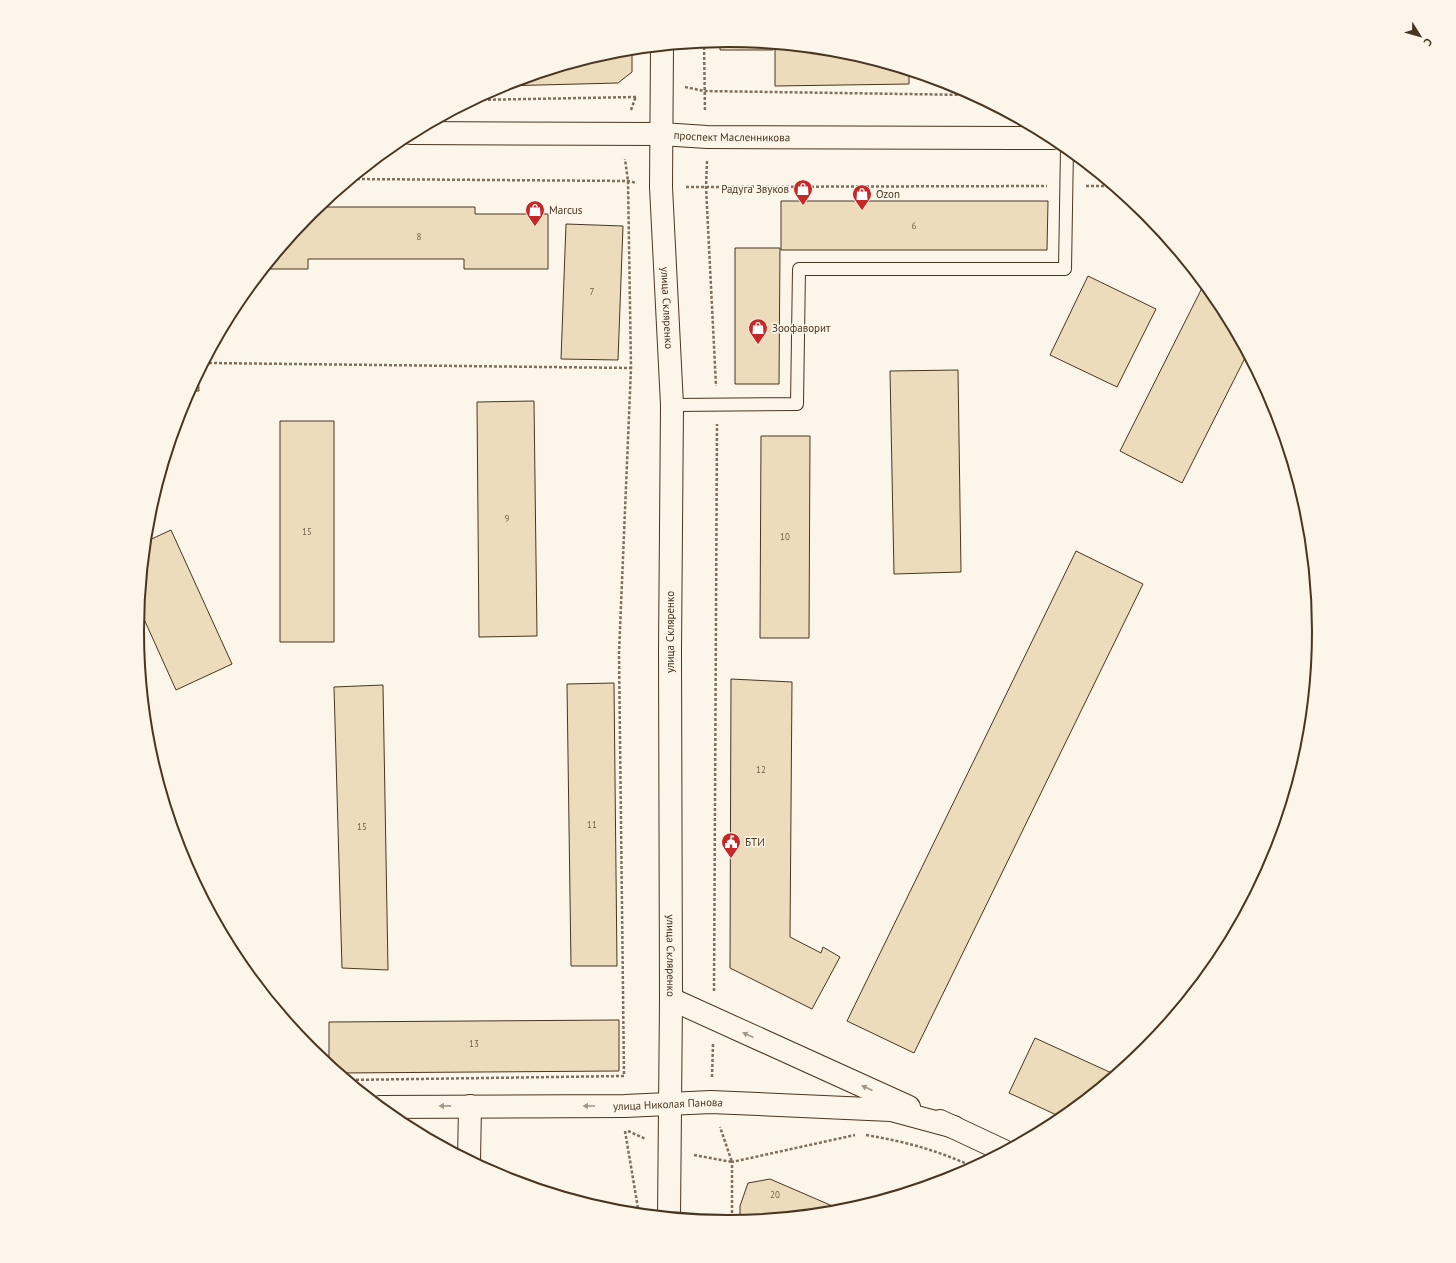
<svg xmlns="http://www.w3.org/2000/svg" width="1456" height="1263" viewBox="0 0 1456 1263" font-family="'PT Sans',sans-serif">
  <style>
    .building { fill: #ecdcbc; stroke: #4a3520 }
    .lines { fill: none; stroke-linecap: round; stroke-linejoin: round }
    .service-casing { stroke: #4a3520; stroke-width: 14 }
    .minor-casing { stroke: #4a3520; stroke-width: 24 }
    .secondary-casing { stroke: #4a3520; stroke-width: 24 }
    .path { stroke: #7f6f5c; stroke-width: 2.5; stroke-dasharray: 3 2; stroke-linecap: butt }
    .service { stroke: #fbf6e9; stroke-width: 12 }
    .minor { stroke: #fbf6e9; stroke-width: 22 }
    .secondary { stroke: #fbf6e9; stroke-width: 22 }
    .oneway { fill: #a29684 }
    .labels { text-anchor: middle; stroke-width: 3; stroke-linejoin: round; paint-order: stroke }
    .number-label { font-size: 9px; fill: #725f47 }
    .street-label { font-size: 11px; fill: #4a3520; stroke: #fbf6e9 }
    .poi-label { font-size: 11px; fill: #4a3520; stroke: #fbf6e9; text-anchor: start }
    .rim { fill: none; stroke: #4a3520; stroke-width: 2 }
  </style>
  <rect width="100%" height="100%" fill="#fbf6e9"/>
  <path class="building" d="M 728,40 L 773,44 L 773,50 L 720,50 L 720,41 Z
    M 775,45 L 844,51 L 909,71 L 909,84 L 775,86 Z
    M 632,49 L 632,72 L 618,83 L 500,86 L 613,51 Z
    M 781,201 L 1048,201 L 1047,250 L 781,250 Z
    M 318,207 L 475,207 L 475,214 L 548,214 L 548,269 L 464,269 L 464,259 L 308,259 L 308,269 L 264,269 L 310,213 Z
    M 566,224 L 623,226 L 618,360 L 561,359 Z
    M 735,248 L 780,248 L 779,384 L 735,384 Z
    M 1088,276 L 1156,309 L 1117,387 L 1050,355 Z
    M 1204,284 L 1220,303 L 1247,354 L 1182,483 L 1120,451 Z
    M 958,370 L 961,572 L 894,574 L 890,371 Z
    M 198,374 L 199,391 L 189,391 Z
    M 534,401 L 537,636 L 479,637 L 477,402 Z
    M 280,421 L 334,421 L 334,642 L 280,642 Z
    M 761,436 L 810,436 L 809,638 L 760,638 Z
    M 171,530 L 232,664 L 176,690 L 139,608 L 145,542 Z
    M 1076,551 L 1143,584 L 914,1053 L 847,1021 Z
    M 731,679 L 792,682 L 790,937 L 821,953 L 823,947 L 840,957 L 812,1009 L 730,968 Z
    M 614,683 L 617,966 L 571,966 L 567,684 Z
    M 383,685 L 388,970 L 342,968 L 334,687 Z
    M 619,1020 L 619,1071 L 338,1073 L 329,1066 L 329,1022 Z
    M 1035,1038 L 1116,1075 L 1063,1118 L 1009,1093 Z
    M 770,1179 L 844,1211 L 740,1222 L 740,1206 L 748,1183 Z"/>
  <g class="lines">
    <defs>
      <path id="service" d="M 672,405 L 797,404 L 799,269 L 1065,269 L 1067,148"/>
      <g id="minor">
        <path id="s1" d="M 662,47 L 661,187 L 672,405 L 670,651 L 671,999 L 669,1217"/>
        <path d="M 671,999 L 909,1107"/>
        <path id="s2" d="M 380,1107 L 625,1106 L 711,1102 L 891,1110 L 954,1127"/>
        <path d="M 940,1121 L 1004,1151"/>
        <path d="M 469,1161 L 470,1106"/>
      </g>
      <g id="secondary">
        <path id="s3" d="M 411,133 L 661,134 L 707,137 L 1053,138"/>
      </g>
    </defs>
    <use href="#service" class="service-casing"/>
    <use href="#minor" class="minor-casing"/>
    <use href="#secondary" class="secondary-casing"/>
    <path class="path" d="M 704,42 L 705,112
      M 685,87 L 704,91 L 972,95
      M 473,100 L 636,97
      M 631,110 L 636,96
      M 707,161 L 706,187 L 716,386
      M 352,179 L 628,181 L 637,183
      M 1086,186 L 1113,186
      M 686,187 L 1047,186
      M 209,363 L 631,368
      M 714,991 L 717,424
      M 712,1077 L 713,1044
      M 346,1080 L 624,1076 L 619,653 L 631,368 L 628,181 L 625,159
      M 625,1131 L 639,1214
      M 628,1131 L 646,1139
      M 866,1135 C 907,1142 936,1150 974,1167
      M 694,1155 L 732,1162 L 720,1127
      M 732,1223 L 732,1162 L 855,1135"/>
    <use href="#service" class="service"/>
    <use href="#minor" class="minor"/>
    <use href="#secondary" class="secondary"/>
  </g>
  <defs><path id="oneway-solid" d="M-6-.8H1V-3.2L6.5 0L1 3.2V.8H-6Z"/></defs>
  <g class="oneway">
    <use href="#oneway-solid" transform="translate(748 1035) rotate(-156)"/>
    <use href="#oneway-solid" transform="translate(867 1088) rotate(-156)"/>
    <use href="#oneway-solid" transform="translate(445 1106) rotate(179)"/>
    <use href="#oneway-solid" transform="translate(589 1106) rotate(180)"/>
  </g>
  <defs>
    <symbol id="shop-pin" viewBox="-11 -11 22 30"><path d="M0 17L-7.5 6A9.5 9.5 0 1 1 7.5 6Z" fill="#c62828" stroke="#fbf6e9"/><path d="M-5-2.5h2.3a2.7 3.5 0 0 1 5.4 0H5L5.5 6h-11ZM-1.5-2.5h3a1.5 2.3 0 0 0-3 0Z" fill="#fff"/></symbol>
    <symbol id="civic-pin" viewBox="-11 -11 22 30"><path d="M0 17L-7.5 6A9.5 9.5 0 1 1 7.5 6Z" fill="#c62828" stroke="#fbf6e9"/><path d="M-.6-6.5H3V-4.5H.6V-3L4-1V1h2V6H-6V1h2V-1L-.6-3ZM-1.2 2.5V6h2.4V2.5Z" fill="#fff"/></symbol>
  </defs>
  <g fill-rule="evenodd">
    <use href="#shop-pin" x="792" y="178" width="22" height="30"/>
    <use href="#shop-pin" x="851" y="183" width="22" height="30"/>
    <use href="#shop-pin" x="524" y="199" width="22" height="30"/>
    <use href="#shop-pin" x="747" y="317" width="22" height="30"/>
    <use href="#civic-pin" x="720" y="831" width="22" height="30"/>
  </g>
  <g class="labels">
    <g class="number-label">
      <text x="914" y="229">6</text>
      <text x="419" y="240">8</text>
      <text x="592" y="295">7</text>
      <text x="507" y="522">9</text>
      <text x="307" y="535">15</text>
      <text x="785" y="540">10</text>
      <text x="761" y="773">12</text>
      <text x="592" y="828">11</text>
      <text x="362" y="830">15</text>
      <text x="474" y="1047">13</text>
      <text x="775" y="1198">20</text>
    </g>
    <g class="street-label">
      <text dy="4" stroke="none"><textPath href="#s3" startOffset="321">проспект Масленникова</textPath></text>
      <text dy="4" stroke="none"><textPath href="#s1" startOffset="261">улица Скляренко</textPath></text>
      <text transform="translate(670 632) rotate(-90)" y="4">улица Скляренко</text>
      <text dy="4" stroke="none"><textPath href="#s1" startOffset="909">улица Скляренко</textPath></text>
      <text dy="4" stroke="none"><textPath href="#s2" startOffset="288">улица Николая Панова</textPath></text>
    </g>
    <g class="poi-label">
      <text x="789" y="193" text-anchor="end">Радуга Звуков</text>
      <text x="876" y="198">Ozon</text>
      <text x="549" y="214">Marcus</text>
      <text x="772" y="332">Зоофаворит</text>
      <text x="745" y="846">БТИ</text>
    </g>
  </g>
  <path d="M0 0H1456V1263H0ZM144 631a584 584 0 1 1 1168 0a584 584 0 1 1-1168 0Z" fill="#fbf6e9" fill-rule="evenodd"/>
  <path class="rim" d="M144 631a584 584 0 1 1 1168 0a584 584 0 1 1-1168 0Z"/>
  <g transform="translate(1420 36) rotate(127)" stroke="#fbf6e9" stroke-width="3" paint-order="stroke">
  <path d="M0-3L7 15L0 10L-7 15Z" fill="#4a3520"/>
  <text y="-6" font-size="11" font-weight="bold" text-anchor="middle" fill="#4a3520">С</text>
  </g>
</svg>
